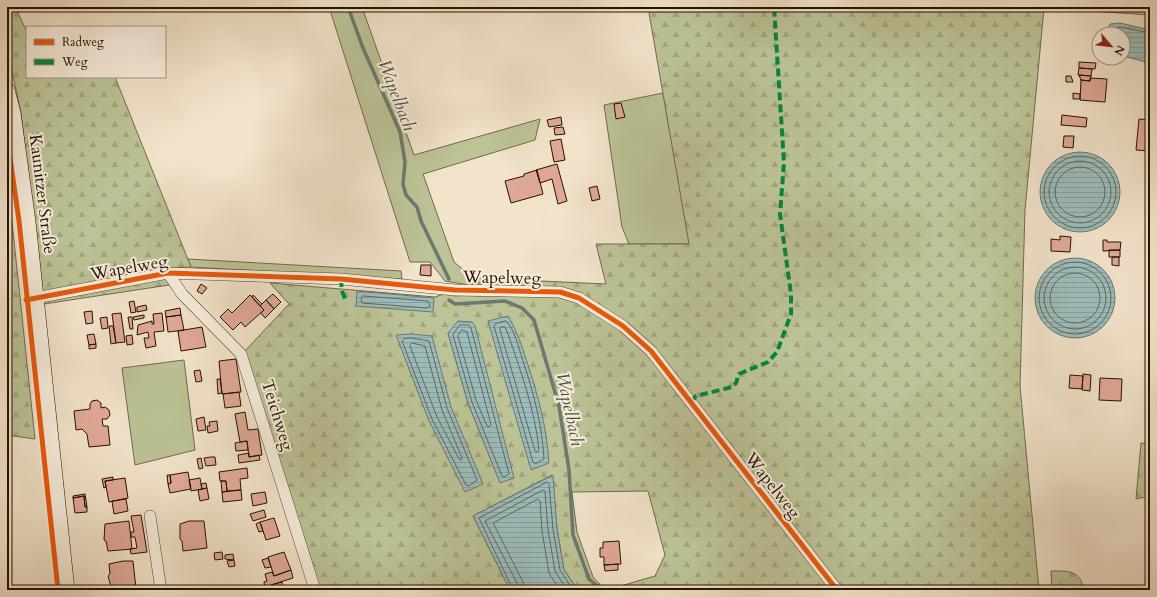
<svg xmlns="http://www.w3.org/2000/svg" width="1157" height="597" viewBox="0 0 1157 597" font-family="Cardo,serif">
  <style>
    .grass { fill: #bcc396; stroke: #706a4b }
    .forest { fill: url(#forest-firs); stroke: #706a4b; fill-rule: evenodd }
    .water { fill: url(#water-rules); stroke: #6c7870 }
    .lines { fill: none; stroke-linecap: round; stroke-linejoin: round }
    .shore { stroke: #60675e; stroke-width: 1 }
    .stream { stroke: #6c7870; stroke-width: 3.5 }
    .building { fill: #e0a898; stroke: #241100 }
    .street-casing { stroke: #584633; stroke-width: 12 }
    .secondary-casing { stroke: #241100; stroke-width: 16 }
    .street { stroke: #f7eddd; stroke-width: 11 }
    .secondary { stroke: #f7eddd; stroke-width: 15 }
    .quiet { stroke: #00873e; stroke-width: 4; stroke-dasharray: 8 4; stroke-linecap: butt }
    .cycleway-casing { stroke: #f7eddd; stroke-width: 8 }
    .cycleway { stroke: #e8590c; stroke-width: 5 }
    .labels { text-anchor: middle; stroke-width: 4; stroke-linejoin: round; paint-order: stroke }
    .street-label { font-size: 17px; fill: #241100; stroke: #f7eddd }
    .water-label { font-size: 18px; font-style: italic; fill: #4e4d41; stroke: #f7eddd }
  </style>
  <defs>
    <pattern id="forest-firs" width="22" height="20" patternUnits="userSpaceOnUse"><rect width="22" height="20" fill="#bcc396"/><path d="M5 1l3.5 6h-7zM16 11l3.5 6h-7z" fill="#a1a680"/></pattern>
    <pattern id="water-rules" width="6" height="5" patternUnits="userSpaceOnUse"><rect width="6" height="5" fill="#9cbdbb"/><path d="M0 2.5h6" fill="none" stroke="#86a19f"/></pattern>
  </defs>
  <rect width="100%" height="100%" fill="#f2e3cb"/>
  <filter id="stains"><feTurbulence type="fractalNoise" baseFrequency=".005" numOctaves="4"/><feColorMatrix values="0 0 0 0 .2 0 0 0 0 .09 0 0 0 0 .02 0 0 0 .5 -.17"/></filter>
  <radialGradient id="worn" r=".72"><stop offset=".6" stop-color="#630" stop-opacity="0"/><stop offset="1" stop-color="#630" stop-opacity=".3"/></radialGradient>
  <path class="grass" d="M 329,7 L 362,7 L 414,155 L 540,119 L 535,140 L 423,174 L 454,262 L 473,278 L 497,279 L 469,285 L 445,281 L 430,262 L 410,262 Z
    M 663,93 L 690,244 L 629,244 L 622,227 L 604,105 Z
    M 188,259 L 401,271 L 402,279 L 191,267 Z
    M 184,360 L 195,450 L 135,465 L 122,368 Z"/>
  <path class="forest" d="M 15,7 L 27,32 L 27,77 L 115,77 L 191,267 L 165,268 L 169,285 L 44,304 L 21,113 L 13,76 L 7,58 L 7,8 Z
    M 648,7 L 1150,7 L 1150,15 L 1044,8 L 1025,210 L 1020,386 L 1039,590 L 607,590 L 655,576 L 665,555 L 648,491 L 572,492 L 577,532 L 593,577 L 605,590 L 578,590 L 564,570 L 557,529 L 552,475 L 473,516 L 510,590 L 320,590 L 244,352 L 289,304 L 270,283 L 435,297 L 469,285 L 497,279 L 606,284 L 596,244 L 689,244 ZM 448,333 L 514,478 L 500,482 L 468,403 Z
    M 7,175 L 35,439 L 7,435 Z
    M 1141,443 L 1150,444 L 1150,496 L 1136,499 Z
    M 1051,571 C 1069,571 1080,570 1084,590 L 1052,590 Z"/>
  <path class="water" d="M 1120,23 L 1150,30 L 1150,65 L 1142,61 L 1123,56 L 1123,34 L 1106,34 L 1110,24 Z
    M1040 192a40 40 0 1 1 80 0a40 40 0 1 1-80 0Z
    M1035 298a40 40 0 1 1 80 0a40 40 0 1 1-80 0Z
    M 357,291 L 434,298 L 433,312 L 356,306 Z
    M 508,316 C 517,331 522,346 527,362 C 539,399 546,424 549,463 L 531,470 L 488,321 Z
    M 458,321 L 472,322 L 475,326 L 514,478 L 500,483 L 468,403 L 448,333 Z
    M 411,334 L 432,336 L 451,407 L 483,484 L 465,492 L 429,421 L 396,335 Z
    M 553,475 L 557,529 L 564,570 L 578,590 L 510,590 L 473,516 Z"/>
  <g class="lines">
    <path class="shore" d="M 1110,34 L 1113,28 L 1120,27 L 1150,33
      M1044 192a36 36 0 1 1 72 0a36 36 0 1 1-72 0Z
      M1049 192a31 31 0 1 1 62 0a31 31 0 1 1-62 0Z
      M1055 192a25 25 0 1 1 50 0a25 25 0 1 1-50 0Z
      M1039 298a36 36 0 1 1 72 0a36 36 0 1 1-72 0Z
      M1044 298a31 31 0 1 1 62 0a31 31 0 1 1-62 0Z
      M1050 298a25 25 0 1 1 50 0a25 25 0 1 1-50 0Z
      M 363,296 L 428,301 L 430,306 L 427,308 L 362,303 L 361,298 Z
      M 506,321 C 515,330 518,346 522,358 C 533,391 542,423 544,459 L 535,464 L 533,462 L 494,326 L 495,324 Z
      M 460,325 L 469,325 L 471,328 L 509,474 L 504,477 L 502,476 L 472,402 L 453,335 Z
      M 501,327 L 505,327 L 508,334 C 521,372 535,410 539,450 L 537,452 L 535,451 L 500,330 Z
      M 462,330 L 467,332 L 491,425 L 489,427 L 487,426 L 476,400 L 458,336 Z
      M 411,338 L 429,341 L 447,408 L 477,480 L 469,486 L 466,485 L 432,419 L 402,341 L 404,339 Z
      M 412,343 L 425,346 L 442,410 L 462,458 L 461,460 L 459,459 L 437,417 L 410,346 Z
      M 513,590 L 479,518 L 547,482 L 549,484 L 553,529 L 560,570 L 573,590
      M 518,590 L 518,585 L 485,521 L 543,490 L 545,491 L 548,530 L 555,571 L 567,590
      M 525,590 L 523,582 L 493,523 L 538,499 L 540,501 L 542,531 L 549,573 L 560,590"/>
    <path class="stream" d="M 348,7 L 363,48 L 400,132 L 405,162 L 403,184 L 406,195 L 417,207 L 421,221 L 449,279
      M 449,300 L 455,304 L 505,301 L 522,308 L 534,320 L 559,406 L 569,470 L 573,535 L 589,579 L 602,590
      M 616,590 L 629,587 L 635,590"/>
  </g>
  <path class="building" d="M 1079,62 L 1096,63 L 1095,69 L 1079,68 Z
    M 1079,68 L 1092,69 L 1091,76 L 1078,75 Z
    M 1079,75 L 1091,76 L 1091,78 L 1090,81 L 1081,80 Z
    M 1066,76 L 1071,76 L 1073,82 L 1066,82 Z
    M 1090,78 L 1107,79 L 1105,102 L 1080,100 L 1081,80 L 1090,81 Z
    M 1073,93 L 1080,94 L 1080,99 L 1073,99 Z
    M 621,103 L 625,117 L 616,119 L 614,104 Z
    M 1062,115 L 1087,118 L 1086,127 L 1061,125 Z
    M 561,117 L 562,125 L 549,127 L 547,120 Z
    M 1139,119 L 1150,120 L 1150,151 L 1136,150 Z
    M 563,127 L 565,134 L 555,135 L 554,128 Z
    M 1064,136 L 1074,136 L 1073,148 L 1063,147 Z
    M 561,139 L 565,160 L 554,162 L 550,141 Z
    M 557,164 L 567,201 L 558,204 L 552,179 L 540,183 L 536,170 Z
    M 537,170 L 543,194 L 511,203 L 505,181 L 524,176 L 524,174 Z
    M 597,186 L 600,199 L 592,201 L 589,188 Z
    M 1060,236 L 1071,237 L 1070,252 L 1051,251 L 1051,239 L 1060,240 Z
    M 1103,240 L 1107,240 L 1107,242 L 1121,242 L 1120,250 L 1103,251 Z
    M 1109,250 L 1120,250 L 1120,257 L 1109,257 Z
    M 1112,257 L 1119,257 L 1119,266 L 1112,265 Z
    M 421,265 L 431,265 L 431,276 L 420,275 Z
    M 201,284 L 207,288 L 202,294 L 197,291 Z
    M 273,294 L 281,302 L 274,309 L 266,300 Z
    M 250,295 L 264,310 L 245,327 L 241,322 L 233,330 L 220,317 L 228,309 L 232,313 Z
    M 253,295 L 262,304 L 260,306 L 252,297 Z
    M 266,300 L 274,309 L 265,318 L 261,313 L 264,310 L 260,306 Z
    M 134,301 L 136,312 L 131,313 L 129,302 Z
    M 146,305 L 147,310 L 137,312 L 137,307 Z
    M 180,308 L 181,315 L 166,317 L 165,311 Z
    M 92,311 L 93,323 L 86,324 L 84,312 Z
    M 121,313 L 125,342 L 116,343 L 112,314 Z
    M 162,313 L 164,331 L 154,332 L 156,346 L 146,348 L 144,338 L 149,338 L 148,332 L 137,335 L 138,325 L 152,321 L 152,324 L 154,324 L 153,314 Z
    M 144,315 L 144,318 L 134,320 L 133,317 Z
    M 181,315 L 184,330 L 168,332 L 166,317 Z
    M 107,317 L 108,328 L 102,329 L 100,318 Z
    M 128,317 L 132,317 L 133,329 L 130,329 Z
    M 109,326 L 113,326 L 116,343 L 111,344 Z
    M 202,327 L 206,347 L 181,351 L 178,331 Z
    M 94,334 L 96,344 L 89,345 L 87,335 Z
    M 132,335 L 133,344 L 127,345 L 126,336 Z
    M 96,344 L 96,348 L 89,349 L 89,345 Z
    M 236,359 L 241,392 L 222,394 L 219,361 Z
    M 200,370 L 202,381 L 196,382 L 194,371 Z
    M 1083,374 L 1091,375 L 1090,391 L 1082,390 Z
    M 1070,375 L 1083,376 L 1082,389 L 1069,388 Z
    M 1100,378 L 1122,379 L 1121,401 L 1099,400 Z
    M 217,379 L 220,379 L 222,393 L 218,394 Z
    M 239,392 L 241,406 L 225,408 L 223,394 Z
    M 97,400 L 101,403 L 101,408 L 105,407 L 109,410 L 110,415 L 107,419 L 102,419 L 103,426 L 108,426 L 110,445 L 89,447 L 87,434 L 82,429 L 76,430 L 74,411 L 90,409 L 90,404 L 92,401 Z
    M 245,412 L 248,430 L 258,429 L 262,455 L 249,457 L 247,441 L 240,442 L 235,414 Z
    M 204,417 L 206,430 L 198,431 L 196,419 Z
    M 217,421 L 218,431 L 208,433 L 207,426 L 210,426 L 209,422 Z
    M 247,441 L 248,450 L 236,451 L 235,443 Z
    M 249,453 L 249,457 L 259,455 L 260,460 L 239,463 L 238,455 Z
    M 211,457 L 215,457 L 216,465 L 206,466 L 204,458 Z
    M 201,458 L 203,468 L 199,469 L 197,459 Z
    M 247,468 L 248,478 L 240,479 L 241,490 L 227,491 L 226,481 L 220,481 L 219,472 Z
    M 188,472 L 191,489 L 170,493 L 168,484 L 171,483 L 170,475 Z
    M 167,475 L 170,475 L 171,483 L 168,484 Z
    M 113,477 L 113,480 L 105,481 L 106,487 L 104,488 L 102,479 Z
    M 125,478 L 128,498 L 109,502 L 105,481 Z
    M 200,478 L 202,489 L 191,491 L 189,480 Z
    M 221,481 L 226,481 L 227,491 L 222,492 Z
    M 206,483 L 207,488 L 202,489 L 201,484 Z
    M 207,488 L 209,499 L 200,501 L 198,490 Z
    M 241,490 L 242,500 L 223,502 L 222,492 Z
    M 265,492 L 267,503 L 253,506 L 251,494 Z
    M 85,494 L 87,507 L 85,507 L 84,496 L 73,498 L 73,496 Z
    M 84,496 L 85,507 L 87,507 L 87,512 L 75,513 L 73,498 Z
    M 126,499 L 128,511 L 114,514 L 112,501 Z
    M 264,510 L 266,517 L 253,521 L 250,514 Z
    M 141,515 L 147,552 L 131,554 L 130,549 L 137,548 L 135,537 L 131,537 L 131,532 L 134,532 L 131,516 Z
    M 274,518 L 280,536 L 266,540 L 260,522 Z
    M 129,521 L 132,549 L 108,551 L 106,541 L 104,540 L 105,524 Z
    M 189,521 L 204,521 L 207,548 L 183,551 L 182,541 L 180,539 L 180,524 Z
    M 260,522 L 263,531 L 259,532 L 256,524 Z
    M 619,541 L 621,564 L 604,565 L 604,557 L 600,557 L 600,548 L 603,548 L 603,542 Z
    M 222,552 L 223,559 L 215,560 L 214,553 Z
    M 284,552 L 291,570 L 274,576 L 268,557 Z
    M 233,554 L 234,560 L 225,559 L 225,555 Z
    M 268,558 L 271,567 L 265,568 L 262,560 Z
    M 234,560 L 235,566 L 229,567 L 227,561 Z
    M 123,561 L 133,561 L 136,589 L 112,590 L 108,576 L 110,574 L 109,564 Z
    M 618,564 L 618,570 L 605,571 L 604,565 Z
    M 291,570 L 293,578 L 271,585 L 272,590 L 265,590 L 264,582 L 267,581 L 265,574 L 272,572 L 274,576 Z
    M 282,582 L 283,590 L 272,590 L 271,585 Z"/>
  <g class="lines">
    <defs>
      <path id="street" d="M 168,273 L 182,294 L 241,354 L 315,590
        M 35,298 L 168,273 L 341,279 L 455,290 L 560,292 L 579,298 L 623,326 L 651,351 L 837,590
        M 150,516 L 161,590"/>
      <path id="secondary" d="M 7,90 L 13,113 L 28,222 L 67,590"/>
    </defs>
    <use href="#street" class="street-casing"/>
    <use href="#secondary" class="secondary-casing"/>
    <use href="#street" class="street"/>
    <use href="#secondary" class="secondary"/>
    <path class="quiet" d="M 341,279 L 342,291 L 346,301
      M 691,402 L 696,396 L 732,387 L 736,383 L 739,374 L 768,362 L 777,352 L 791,314 L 791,294 L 780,214 L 784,163 L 774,7"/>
    <defs>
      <path id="cycleway" d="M 7,137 L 19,221 L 58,590
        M 26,300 L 168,273 L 341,279 L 455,290 L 560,292 L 579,298 L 623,326 L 651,351 L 837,590"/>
    </defs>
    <use href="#cycleway" class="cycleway-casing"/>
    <use href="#cycleway" class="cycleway"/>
  </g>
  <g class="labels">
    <g class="street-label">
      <text transform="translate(43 194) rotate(83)" y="6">Kaunitzer Straße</text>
      <text transform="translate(129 267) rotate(-10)" y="6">Wapelweg</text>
      <text transform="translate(502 277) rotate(1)" y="6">Wapelweg</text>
      <text transform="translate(278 415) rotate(73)" y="6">Teichweg</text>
      <text transform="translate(773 485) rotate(52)" y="6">Wapelweg</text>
    </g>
    <g class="water-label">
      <text transform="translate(397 95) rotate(69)" y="6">Wapelbach</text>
      <text transform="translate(570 409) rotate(78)" y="6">Wapelbach</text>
    </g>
  </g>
  <rect width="1157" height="597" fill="none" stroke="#f2e3cb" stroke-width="24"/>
  <rect x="8" y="8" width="1141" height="581" fill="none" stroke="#241100" stroke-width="2"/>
  <rect x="12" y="12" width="1133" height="573" fill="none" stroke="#241100"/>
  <rect x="26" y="26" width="140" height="52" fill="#f7eddd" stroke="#a39585"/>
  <rect x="34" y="39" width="20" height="6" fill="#e8590c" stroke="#a39585"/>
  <text x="62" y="46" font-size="12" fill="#241100">Radweg</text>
  <rect x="34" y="59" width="20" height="6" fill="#00873e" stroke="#a39585"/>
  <text x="62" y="66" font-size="12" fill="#241100">Weg</text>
  <g transform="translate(1111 46) rotate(118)"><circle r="19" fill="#f7eddd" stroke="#a39585"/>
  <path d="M0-3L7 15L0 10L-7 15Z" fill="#8f2418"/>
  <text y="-6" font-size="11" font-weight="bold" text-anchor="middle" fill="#241100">N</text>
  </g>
  <rect width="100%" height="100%" filter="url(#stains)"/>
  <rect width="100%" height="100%" fill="url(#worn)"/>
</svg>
